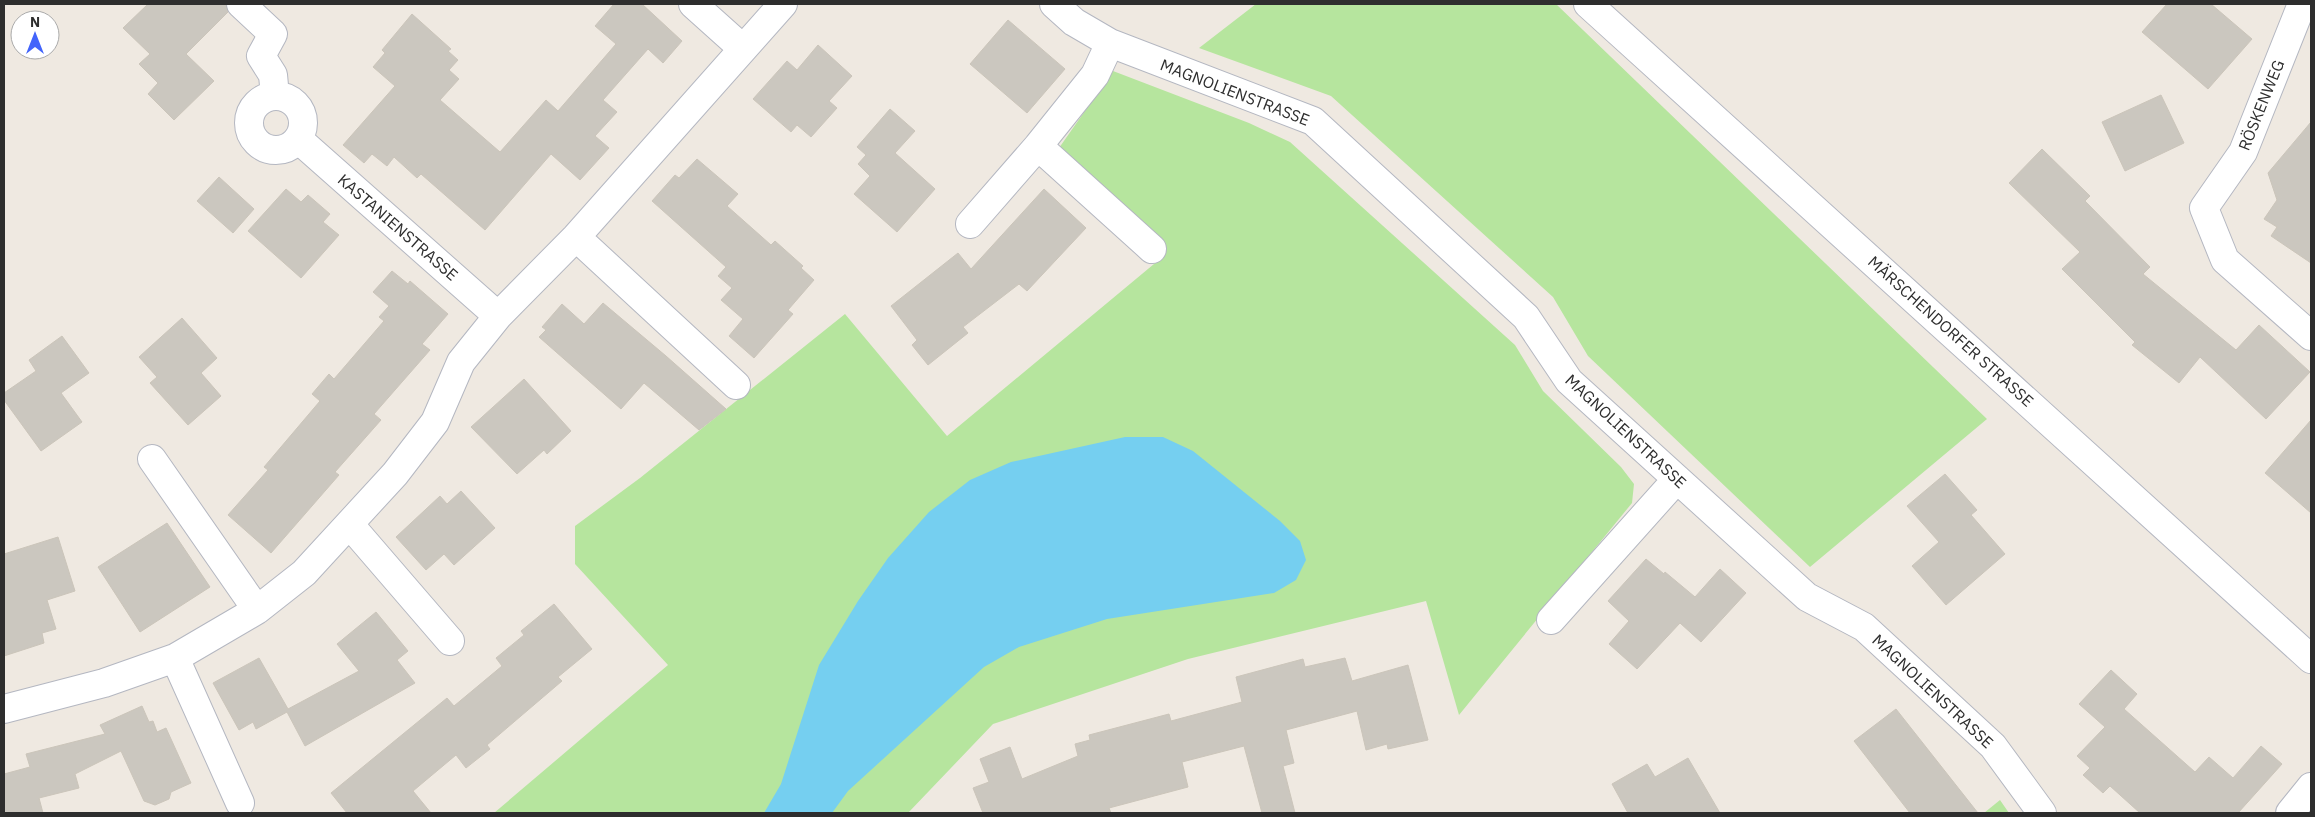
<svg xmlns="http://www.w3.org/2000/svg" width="2315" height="817" viewBox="0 0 2315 817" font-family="'IBM Plex Sans',sans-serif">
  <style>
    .green { fill: #b6e59e }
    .water { fill: #75cff0 }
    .building { fill: #cbc7bf; stroke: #cbc5ba }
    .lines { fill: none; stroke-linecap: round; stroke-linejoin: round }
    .minor-casing { stroke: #b4b7c1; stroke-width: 30 }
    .minor { stroke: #fff; stroke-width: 28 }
    .labels { text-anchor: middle; stroke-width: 4; stroke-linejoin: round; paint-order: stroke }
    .street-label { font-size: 16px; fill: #2e2e2e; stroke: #fff }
  </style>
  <rect width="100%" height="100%" fill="#efe9e1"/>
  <path class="green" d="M 1256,4 L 1556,4 L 1987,419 L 1810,567 L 1588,356 L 1553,297 L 1331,96 L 1199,48 Z
    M 1113,71 L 1249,123 L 1290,142 L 1515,345 L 1543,391 L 1621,467 L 1634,484 L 1632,503 L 1459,715 L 1426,601 L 1188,659 L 993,724 L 908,813 L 494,813 L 668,665 L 575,564 L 575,526 L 640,478 L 845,314 L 947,436 L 1166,254 L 1059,148 Z
    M 2000,800 L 2009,813 L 1984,813 Z"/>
  <path class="water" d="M 1125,437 L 1163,437 L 1193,451 L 1280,521 L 1300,541 L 1306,560 L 1296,580 L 1274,593 L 1107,619 L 1019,647 L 984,667 L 848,791 L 832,813 L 764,813 L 781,784 L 819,665 L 858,601 L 888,558 L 929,512 L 970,480 L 1011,462 Z"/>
  <path class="building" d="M 148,4 L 226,4 L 228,12 L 186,54 L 214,81 L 174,120 L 148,94 L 158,83 L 139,64 L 150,54 L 123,28 Z
    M 614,4 L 642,4 L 682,41 L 663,63 L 648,49 L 603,100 L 617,112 L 595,136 L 609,148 L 580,180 L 551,154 L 485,230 L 421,174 L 417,178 L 394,157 L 387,166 L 372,154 L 364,163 L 343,145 L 395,86 L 373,67 L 385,53 L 382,50 L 412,14 L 451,49 L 448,51 L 458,60 L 449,70 L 459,79 L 440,100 L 500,152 L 546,100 L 558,111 L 616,44 L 595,26 Z
    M 2167,4 L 2211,4 L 2252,39 L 2208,89 L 2142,32 Z
    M 1008,20 L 1065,69 L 1027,113 L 970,64 Z
    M 818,45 L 852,76 L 829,101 L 837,108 L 811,137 L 797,125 L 791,132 L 753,99 L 787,61 L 797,70 Z
    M 2161,95 L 2184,143 L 2125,171 L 2102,122 Z
    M 890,109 L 915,131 L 895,153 L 935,189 L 897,232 L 854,194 L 870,176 L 858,164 L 866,155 L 857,147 Z
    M 2311,122 L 2311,263 L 2271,236 L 2277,227 L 2264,219 L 2277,200 L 2268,173 Z
    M 2042,149 L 2090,196 L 2085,201 L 2150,267 L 2143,274 L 2236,350 L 2259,325 L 2310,372 L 2266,419 L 2200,357 L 2179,383 L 2132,345 L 2135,342 L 2062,269 L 2080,252 L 2009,183 Z
    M 697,159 L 738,194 L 727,206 L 771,245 L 775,241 L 803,266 L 801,268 L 814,280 L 788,310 L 793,314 L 754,358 L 729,336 L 743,319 L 721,300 L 732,288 L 718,276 L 726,267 L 652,201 L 675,175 L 679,178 Z
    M 219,177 L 254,209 L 233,233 L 197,201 Z
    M 286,189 L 301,202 L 308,195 L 330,214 L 323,222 L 339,235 L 301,278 L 248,231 Z
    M 1044,189 L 1086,228 L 1027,291 L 1019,284 L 963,327 L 968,333 L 928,365 L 912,345 L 917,340 L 891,306 L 958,253 L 971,269 Z
    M 392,271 L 408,284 L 410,281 L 448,314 L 422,344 L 430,350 L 374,414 L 381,420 L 335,472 L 339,475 L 271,553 L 228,515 L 268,470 L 264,467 L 320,401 L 312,394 L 329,374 L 334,379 L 384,321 L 379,317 L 389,306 L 373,292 Z
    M 603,303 L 666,356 L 726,409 L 699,430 L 644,383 L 621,409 L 539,337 L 546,330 L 542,327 L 562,304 L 584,324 Z
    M 182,318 L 217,358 L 201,373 L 221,396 L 188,425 L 150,383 L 157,377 L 139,357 Z
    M 62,336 L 89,373 L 61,393 L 82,422 L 41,451 L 4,400 L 4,393 L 36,371 L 29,360 Z
    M 524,379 L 571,431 L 547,454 L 544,450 L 517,474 L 471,427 Z
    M 2311,420 L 2311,513 L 2265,473 Z
    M 1945,474 L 1977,510 L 1971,515 L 2005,554 L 1946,605 L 1912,566 L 1939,542 L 1907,506 Z
    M 461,491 L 495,528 L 454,565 L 444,554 L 426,570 L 396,537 L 440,496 L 447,504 Z
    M 167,523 L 210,587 L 140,632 L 98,567 Z
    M 58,537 L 75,591 L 47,600 L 56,629 L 42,633 L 44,643 L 4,656 L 4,554 Z
    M 1646,559 L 1664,574 L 1665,572 L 1695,597 L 1720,569 L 1746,593 L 1701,642 L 1680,623 L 1637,669 L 1609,644 L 1629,621 L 1608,601 Z
    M 554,604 L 592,649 L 558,677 L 562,681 L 487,745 L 490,749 L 466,768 L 456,755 L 413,791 L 431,813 L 347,813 L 331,793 L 447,698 L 454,706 L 502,666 L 496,658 L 524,635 L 521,631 Z
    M 376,612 L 408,651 L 397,660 L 415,683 L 305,746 L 287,712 L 256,729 L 253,722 L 239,730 L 213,683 L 259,658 L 288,709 L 359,671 L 337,644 Z
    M 1345,658 L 1352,681 L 1408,665 L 1428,740 L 1388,749 L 1387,744 L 1366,750 L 1357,711 L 1286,730 L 1294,763 L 1283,766 L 1295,813 L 1262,813 L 1244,746 L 1182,762 L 1188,787 L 1109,808 L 1111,813 L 983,813 L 973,788 L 989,782 L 980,759 L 1010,747 L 1022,779 L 1078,756 L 1075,744 L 1090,740 L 1089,735 L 1169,714 L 1171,721 L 1242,702 L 1236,677 L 1303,659 L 1305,667 Z
    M 2111,670 L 2137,694 L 2124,709 L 2195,772 L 2209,757 L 2233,778 L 2261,746 L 2282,764 L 2238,813 L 2140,813 L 2110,786 L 2103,793 L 2083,775 L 2090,768 L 2077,756 L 2105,727 L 2079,704 Z
    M 142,706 L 149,722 L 153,721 L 157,732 L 166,728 L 191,783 L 171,792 L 169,799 L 155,805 L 144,801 L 121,751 L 75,774 L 79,788 L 39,798 L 43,813 L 4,813 L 4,774 L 30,767 L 26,754 L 105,734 L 100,725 Z
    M 1896,709 L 1978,813 L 1910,813 L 1854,741 Z
    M 1688,758 L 1720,813 L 1628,813 L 1612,784 L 1647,764 L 1655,777 Z"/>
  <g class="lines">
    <defs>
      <path id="minor" d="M 241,4 L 273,34 L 261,56 L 273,75 L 275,96
        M 693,4 L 742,48
        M 1054,4 L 1074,22 L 1110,43 L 1313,121 L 1526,317 L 1569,381 L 1807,597 L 1864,627 L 1993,746 L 2042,813
        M 1588,4 L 2311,659
        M 2302,4 L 2243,152 L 2204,208 L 2225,260 L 2311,336
        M249 123a27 27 0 1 1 54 0a27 27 0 1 1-54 0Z
        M 298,139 L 498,316
        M 1038,146 L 1152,249
        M 970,224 L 1038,146 L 1095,75 L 1110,43
        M 576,237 L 736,385
        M 152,459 L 257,610
        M 350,525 L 450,641
        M 1551,620 L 1677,479
        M 175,658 L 240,803
        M 4,709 L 104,683 L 175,658 L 257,610 L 304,573 L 395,474 L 435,422 L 461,362 L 498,316 L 576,237 L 783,4
        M 2290,813 L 2311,787"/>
    </defs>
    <use href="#minor" class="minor-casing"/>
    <use href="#minor" class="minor"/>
  </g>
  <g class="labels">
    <g class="street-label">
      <text transform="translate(1235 92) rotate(21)" y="6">MAGNOLIENSTRASSE</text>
      <text transform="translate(2261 105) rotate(-68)" y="6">RÖSKENWEG</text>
      <text transform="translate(398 227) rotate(41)" y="6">KASTANIENSTRASSE</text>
      <text transform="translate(1951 331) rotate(42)" y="6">MÄRSCHENDORFER STRASSE</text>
      <text transform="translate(1626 431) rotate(43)" y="6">MAGNOLIENSTRASSE</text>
      <text transform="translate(1933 691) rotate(43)" y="6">MAGNOLIENSTRASSE</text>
    </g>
  </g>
  <rect width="2315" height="817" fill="none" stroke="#2e2e2e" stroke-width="10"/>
  <g transform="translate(35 35)"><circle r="24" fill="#ffffff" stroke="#ababab"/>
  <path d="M0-4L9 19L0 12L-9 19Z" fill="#4264fb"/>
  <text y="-8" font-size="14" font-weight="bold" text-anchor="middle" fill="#2e2e2e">N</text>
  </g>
</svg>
